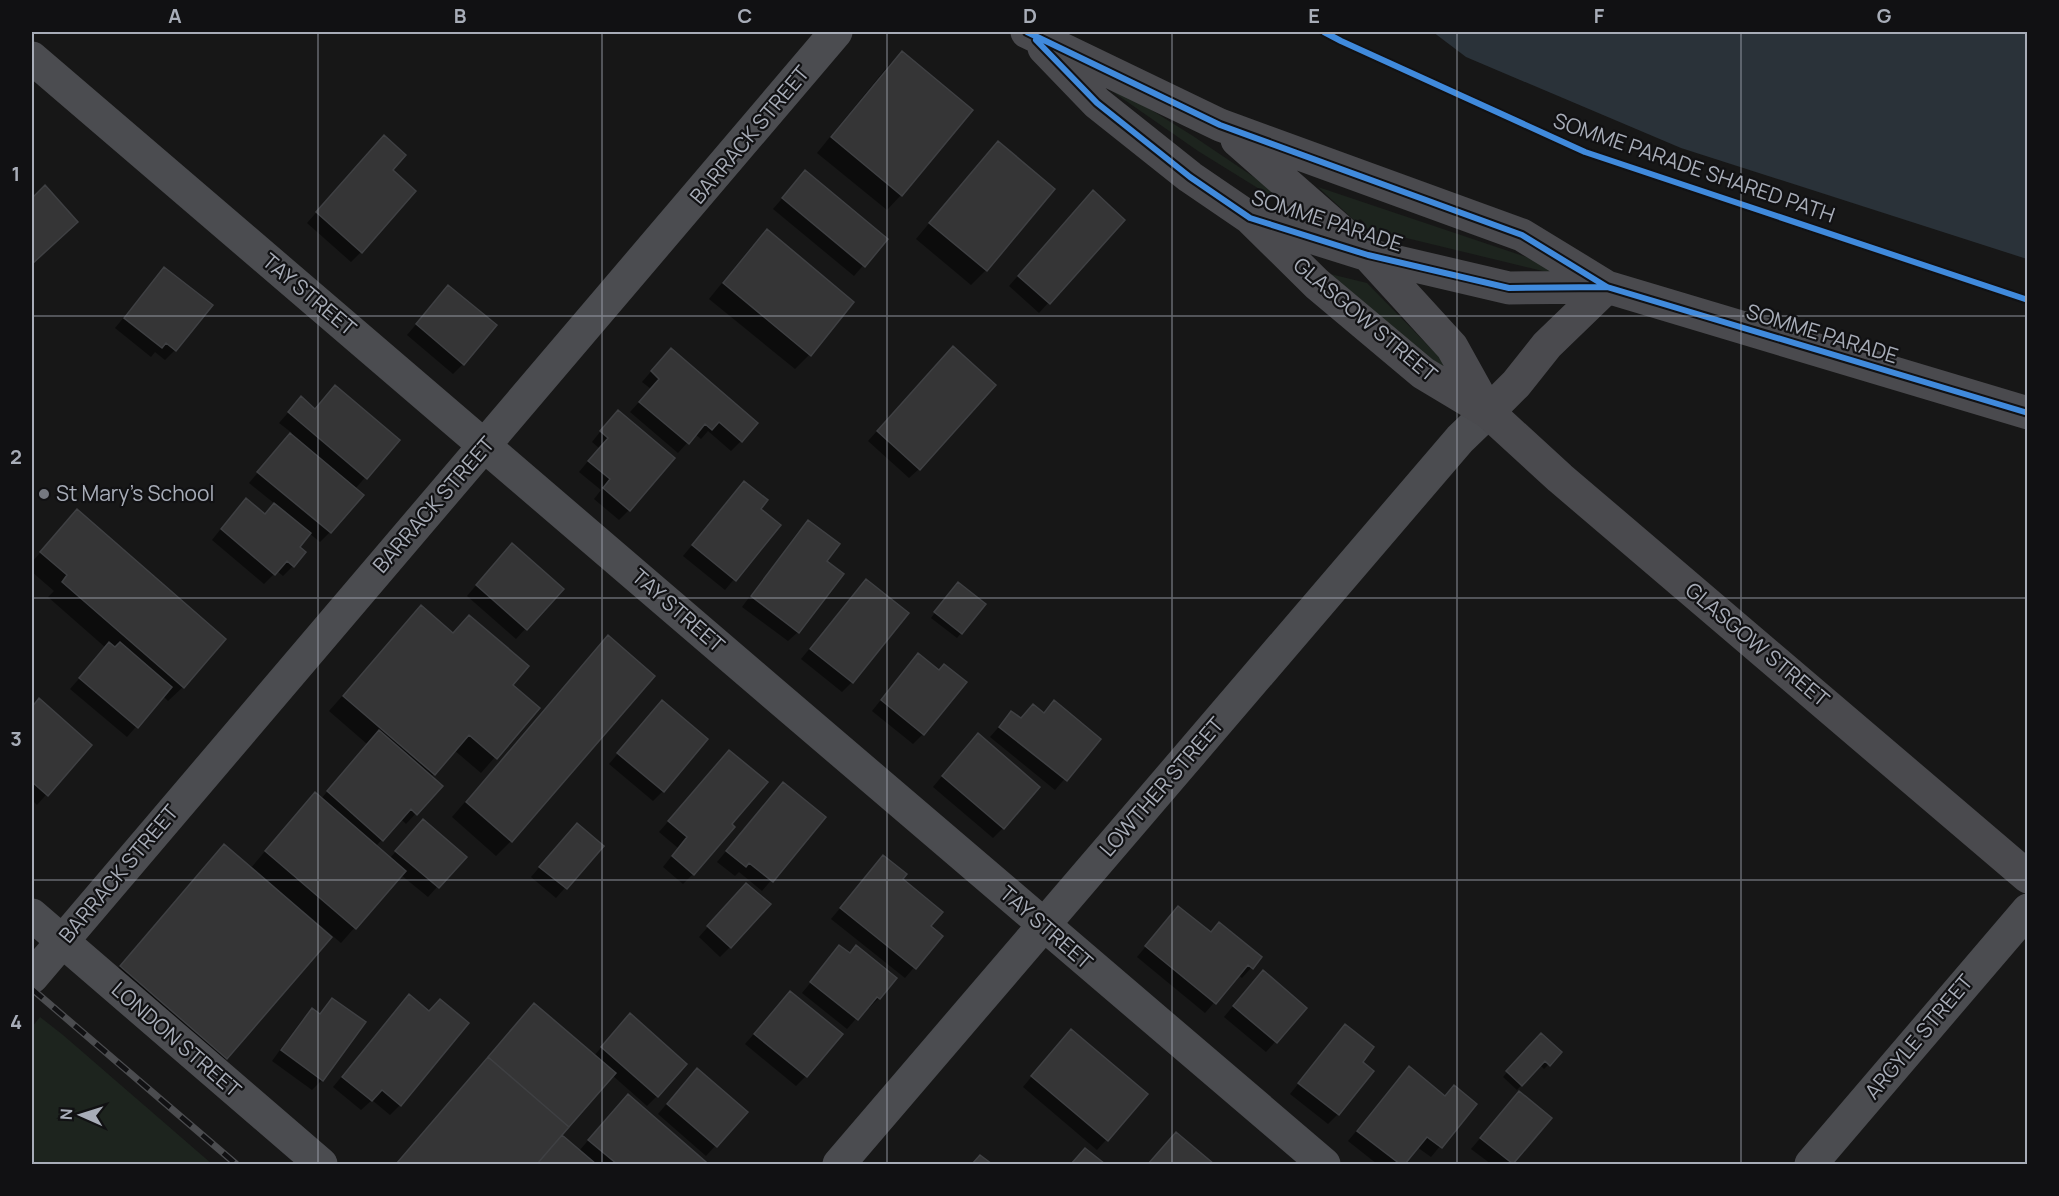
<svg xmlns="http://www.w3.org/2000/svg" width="2059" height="1196" viewBox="0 0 2059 1196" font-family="Manrope,sans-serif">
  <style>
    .green { fill: #1d241e }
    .water { fill: #2a3239 }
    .shadow { fill: #0007 }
    .building { fill: #353536; stroke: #3f4043; stroke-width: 1.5 }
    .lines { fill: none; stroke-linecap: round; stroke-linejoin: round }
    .street { stroke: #4b4c50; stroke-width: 33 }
    .secondary { stroke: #4a4a4e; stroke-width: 33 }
    .rail-casing { stroke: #4b4c4f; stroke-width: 7 }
    .rail { stroke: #111113; stroke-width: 4.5; stroke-dasharray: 14; stroke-linecap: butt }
    .cycleway-casing { stroke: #111113; stroke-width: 10 }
    .cycleway { stroke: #408adc; stroke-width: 6 }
    .grid { fill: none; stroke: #a8adb8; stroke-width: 1.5; stroke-opacity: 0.55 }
    .poi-dot { fill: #757880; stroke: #111113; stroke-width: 2 }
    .labels { text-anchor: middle; stroke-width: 4.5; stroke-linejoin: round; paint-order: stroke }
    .street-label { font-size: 21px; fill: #a8adb8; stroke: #111113 }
    .poi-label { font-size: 21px; fill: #a8adb8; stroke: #111113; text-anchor: start }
    .neatline { fill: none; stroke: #a8adb8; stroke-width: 2 }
    .grid-label { font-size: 20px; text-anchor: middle; font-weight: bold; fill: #a8adb8 }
  </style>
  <rect width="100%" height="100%" fill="#171717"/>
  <path class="green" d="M 1108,83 L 1193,136 L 1273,190 L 1269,195 L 1198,151 L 1106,87 Z
    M 1318,187 L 1556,267 L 1555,274 L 1365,228 L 1362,225 L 1364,222 L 1360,219 L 1356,222 Z
    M 1326,273 L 1367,283 L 1460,378 L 1455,386 Z
    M 40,1017 L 63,1035 L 212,1164 L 32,1164 L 32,1027 Z"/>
  <path class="water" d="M 1433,32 L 2027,32 L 2027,259 L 1681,148 L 1466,57 Z"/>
  <path class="shadow" d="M 902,53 L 901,195 L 887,210 L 817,153 L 887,67 Z
    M 998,143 L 1053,189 L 986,270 L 971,285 L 916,239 L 984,157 Z
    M 374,147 L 391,170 L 361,252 L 351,262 L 307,223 Z
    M 805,172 L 886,239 L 854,276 L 773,209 Z
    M 45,188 L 66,231 L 32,263 L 32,200 Z
    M 1083,202 L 1123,220 L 1039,313 L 1009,286 Z
    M 767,232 L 809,355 L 795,369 L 709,299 L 752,246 Z
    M 164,269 L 175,350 L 165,360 L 155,352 L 151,357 L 115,328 Z
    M 448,287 L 463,364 L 453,374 L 407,335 Z
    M 943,358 L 919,469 L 909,478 L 868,441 Z
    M 661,360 L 741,441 L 731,451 L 708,431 L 701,439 L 695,434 L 678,453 L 630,412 L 651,389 L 642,382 Z
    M 335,387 L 398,440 L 355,489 L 361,495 L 330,532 L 320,542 L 309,533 L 298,547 L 304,553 L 293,566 L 283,576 L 277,571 L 264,584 L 212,540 L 236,510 L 264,515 L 275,504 L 249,483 L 292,433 L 279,423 L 301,398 L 314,410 Z
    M 608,422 L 629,510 L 619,520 L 594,499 L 601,490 L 579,472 L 599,448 L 592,442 Z
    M 744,483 L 759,510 L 779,525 L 725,590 L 683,556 Z
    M 77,511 L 183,687 L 168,701 L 163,696 L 127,737 L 70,689 L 106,648 L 48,597 L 54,591 L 32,572 L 32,562 Z
    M 808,522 L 825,562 L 798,632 L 788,641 L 742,607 L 798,532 Z
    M 502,555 L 561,589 L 516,639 L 467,596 Z
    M 866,581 L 852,682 L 842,692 L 801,659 Z
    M 953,588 L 961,633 L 957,638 L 931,618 Z
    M 421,607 L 538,708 L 481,773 L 454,750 L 431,777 L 441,786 L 406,824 L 401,819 L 376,846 L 390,858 L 423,821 L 465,857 L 437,887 L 428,897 L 401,875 L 341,943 L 302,910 L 226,1058 L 208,1077 L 103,986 L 206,865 L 224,846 L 250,869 L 301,809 L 321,799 L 367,744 L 329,711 Z
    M 608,637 L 511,841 L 496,856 L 452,817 Z
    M 909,665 L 923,734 L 913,744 L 872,711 Z
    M 39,700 L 90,745 L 37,805 L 32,800 L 32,708 Z
    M 662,702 L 663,791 L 653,801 L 609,764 Z
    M 1054,702 L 1099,739 L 1055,790 L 990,737 L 1011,713 L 1020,719 L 1033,706 L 1043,714 Z
    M 968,745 L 1003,828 L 993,838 L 933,787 Z
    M 729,752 L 730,825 L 693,874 L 683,884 L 663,867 L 678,848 L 659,832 Z
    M 774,794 L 824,818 L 762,891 L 739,872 L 735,876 L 717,862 Z
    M 567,835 L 602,846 L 556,898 L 531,877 Z
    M 883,857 L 900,880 L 929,927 L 941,936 L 905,978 L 831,919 Z
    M 736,895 L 730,947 L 720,957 L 699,937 Z
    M 1178,908 L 1210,933 L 1219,924 L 1260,958 L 1242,978 L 1238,975 L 1205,1013 L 1137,957 Z
    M 840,947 L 849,954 L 895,978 L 879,998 L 869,1008 L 867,1006 L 847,1029 L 802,993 Z
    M 1253,982 L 1305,1008 L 1266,1052 L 1224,1017 Z
    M 790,993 L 806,1076 L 796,1086 L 745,1044 Z
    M 409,996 L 400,1105 L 390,1115 L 372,1100 L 361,1110 L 333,1087 Z
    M 332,1000 L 322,1080 L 312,1090 L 272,1061 L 302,1020 L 312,1010 L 318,1015 Z
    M 534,1005 L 594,1056 L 620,1025 L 657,1096 L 647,1106 L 612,1075 L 560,1135 L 579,1151 L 618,1106 L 704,1162 L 701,1164 L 395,1164 Z
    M 1345,1026 L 1361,1062 L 1338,1114 L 1328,1124 L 1290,1094 Z
    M 1541,1035 L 1560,1053 L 1544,1069 L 1540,1065 L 1517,1090 L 1503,1077 Z
    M 1061,1041 L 1146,1095 L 1097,1150 L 1023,1087 Z
    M 1409,1068 L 1444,1097 L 1454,1087 L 1475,1104 L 1431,1157 L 1417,1147 L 1403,1164 L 1377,1164 L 1348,1141 Z
    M 687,1080 L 746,1112 L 706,1156 L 658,1114 Z
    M 1519,1093 L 1550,1119 L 1513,1164 L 1491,1164 L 1471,1149 Z
    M 1176,1134 L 1212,1164 L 1149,1164 Z"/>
  <path class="building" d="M 902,51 L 973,110 L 902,196 L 831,137 Z
    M 384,135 L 406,155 L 393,170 L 416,191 L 362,253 L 316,212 Z
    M 998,141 L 1055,189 L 987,271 L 929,223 Z
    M 805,170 L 888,239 L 865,267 L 782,198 Z
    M 45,185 L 78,222 L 32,264 L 32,198 Z
    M 1093,190 L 1125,220 L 1050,304 L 1018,276 Z
    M 767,229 L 854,302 L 811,356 L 723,283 Z
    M 164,267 L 213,305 L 176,351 L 166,343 L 162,348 L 124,318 Z
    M 448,285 L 497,325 L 464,365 L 416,324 Z
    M 953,346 L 996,385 L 920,470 L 877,431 Z
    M 671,348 L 758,423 L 742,442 L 719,422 L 712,430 L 705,424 L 689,444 L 639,402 L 659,379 L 651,371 Z
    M 335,385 L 400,440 L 367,479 L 288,412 L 301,396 L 315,409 Z
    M 618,410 L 675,458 L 630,511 L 603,488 L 610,479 L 588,461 L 608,438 L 600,431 Z
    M 290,433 L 364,495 L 331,533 L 257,472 Z
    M 744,481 L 768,500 L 761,509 L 781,525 L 736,581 L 692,545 Z
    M 246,498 L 265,514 L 274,503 L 311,533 L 300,547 L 306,552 L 294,567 L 287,561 L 275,575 L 221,529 Z
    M 77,509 L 226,639 L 184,688 L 62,582 L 67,575 L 40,552 Z
    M 808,520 L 840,544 L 827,561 L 844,574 L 799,633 L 751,596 Z
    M 512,543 L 564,589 L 527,630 L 476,585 Z
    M 866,579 L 909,613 L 853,683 L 810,649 Z
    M 958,582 L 986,604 L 962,634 L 934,612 Z
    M 421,605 L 453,633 L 469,615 L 529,666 L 513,685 L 540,708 L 497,759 L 469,735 L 435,775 L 343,696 Z
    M 608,635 L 655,676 L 512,842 L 466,802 Z
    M 109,642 L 115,647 L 120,642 L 172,687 L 138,728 L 79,678 Z
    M 918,653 L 939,670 L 944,664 L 967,682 L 924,735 L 881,700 Z
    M 39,698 L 92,745 L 48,796 L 32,782 L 32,707 Z
    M 662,700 L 708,739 L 664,792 L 617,753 Z
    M 1054,700 L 1101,739 L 1067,781 L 999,727 L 1011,711 L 1021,718 L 1033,704 L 1044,713 Z
    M 379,730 L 443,786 L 417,815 L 411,809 L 383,841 L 327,791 Z
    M 978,733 L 1040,787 L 1004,829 L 942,776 Z
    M 729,750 L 768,782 L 732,824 L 735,827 L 694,875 L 672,856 L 687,837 L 668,821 Z
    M 783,782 L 826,817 L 773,882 L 749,863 L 746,867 L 726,851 Z
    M 315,792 L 406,871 L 356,929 L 265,851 Z
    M 423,819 L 467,857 L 439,888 L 395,851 Z
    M 577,823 L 604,846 L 567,889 L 539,867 Z
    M 224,844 L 332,937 L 227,1059 L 120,966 Z
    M 883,855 L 907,874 L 903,879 L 943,912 L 931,926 L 943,936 L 916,969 L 840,908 Z
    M 746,883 L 771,904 L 731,948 L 707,926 Z
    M 1178,906 L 1211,932 L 1219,922 L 1262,957 L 1253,969 L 1248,965 L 1216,1004 L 1145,946 Z
    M 839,945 L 850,953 L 856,945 L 897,978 L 880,999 L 877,997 L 858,1020 L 810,982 Z
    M 1263,970 L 1307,1008 L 1277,1043 L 1233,1006 Z
    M 790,991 L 843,1034 L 807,1077 L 754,1034 Z
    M 409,994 L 429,1011 L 440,999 L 469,1023 L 401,1106 L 382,1090 L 372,1101 L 342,1077 Z
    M 332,998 L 366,1022 L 323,1081 L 281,1050 L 312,1008 L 320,1014 Z
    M 534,1003 L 616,1073 L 569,1127 L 488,1057 Z
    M 630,1013 L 687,1064 L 658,1097 L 601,1047 Z
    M 1345,1024 L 1374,1047 L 1363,1062 L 1374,1071 L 1339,1115 L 1298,1083 Z
    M 1071,1029 L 1148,1094 L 1108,1141 L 1031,1076 Z
    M 1541,1033 L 1562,1052 L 1550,1066 L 1545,1061 L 1522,1086 L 1506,1071 Z
    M 488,1057 L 569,1127 L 537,1164 L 396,1164 Z
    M 1409,1066 L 1445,1096 L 1454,1085 L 1477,1104 L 1442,1148 L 1427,1137 L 1405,1164 L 1400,1164 L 1357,1131 Z
    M 697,1068 L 748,1112 L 717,1147 L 667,1104 Z
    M 1519,1091 L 1552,1118 L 1513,1164 L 1480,1138 Z
    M 628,1094 L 706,1162 L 703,1164 L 617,1164 L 588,1140 Z
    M 1176,1132 L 1214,1164 L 1148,1164 Z
    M 562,1135 L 596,1164 L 537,1164 Z
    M 1085,1148 L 1105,1164 L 1071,1164 Z
    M 980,1155 L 992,1164 L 972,1164 Z"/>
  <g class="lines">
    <path class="street" d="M 32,58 C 463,426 892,797 1324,1164
      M 32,915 L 321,1164
      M 32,977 L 836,32
      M 839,1164 L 1460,439 L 1488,412
      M 1811,1164 L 2028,910"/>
    <path class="secondary" d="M 1027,32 L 1220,125 L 1522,235 L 1607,287 L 2028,413
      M 1044,48 L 1097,103 L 1190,177 L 1250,218 L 1368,255 L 1509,288 L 1607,287
      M 1237,140 L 1368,255 L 1452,347 L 1487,410
      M 1250,218 L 1317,284 L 1423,373 L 1488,412 L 1560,478 L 2028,877
      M 1488,412 L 1516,384 L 1547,345 L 1607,287"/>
    <defs>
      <path id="rail" d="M 32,989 L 236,1164"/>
    </defs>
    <use href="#rail" class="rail-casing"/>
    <use href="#rail" class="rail"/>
    <defs>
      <path id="cycleway" d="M 1027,32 L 1220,125 L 1522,235 L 1607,287 L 2028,413
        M 1324,32 L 1341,41 L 1585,152 L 2028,300
        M 1036,40 L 1097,103 L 1190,177 L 1250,218 L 1368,255 L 1509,288 L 1607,287"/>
    </defs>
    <use href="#cycleway" class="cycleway-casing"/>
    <use href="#cycleway" class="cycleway"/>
  </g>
  <path class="grid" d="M 318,32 L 318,1164M 602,32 L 602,1164M 887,32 L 887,1164M 1172,32 L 1172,1164M 1457,32 L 1457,1164M 1741,32 L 1741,1164M 32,316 L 2028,316M 32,598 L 2028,598M 32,880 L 2028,880"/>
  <circle class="poi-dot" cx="44" cy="494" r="6"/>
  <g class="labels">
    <g class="street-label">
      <text transform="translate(750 135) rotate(-50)" y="7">BARRACK STREET</text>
      <text transform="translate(1694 168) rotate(19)" y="7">SOMME PARADE SHARED PATH</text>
      <text transform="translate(1327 221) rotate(18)" y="7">SOMME PARADE</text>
      <text transform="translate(309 295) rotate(40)" y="7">TAY STREET</text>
      <text transform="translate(1365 320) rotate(40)" y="7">GLASGOW STREET</text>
      <text transform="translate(1822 334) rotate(17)" y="7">SOMME PARADE</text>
      <text transform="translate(434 505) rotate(-49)" y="7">BARRACK STREET</text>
      <text transform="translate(678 611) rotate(41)" y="7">TAY STREET</text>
      <text transform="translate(1757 645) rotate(40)" y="7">GLASGOW STREET</text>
      <text transform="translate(1162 787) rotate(-49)" y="7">LOWTHER STREET</text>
      <text transform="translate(119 874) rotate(-50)" y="7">BARRACK STREET</text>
      <text transform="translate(1046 928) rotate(41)" y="7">TAY STREET</text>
      <text transform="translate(1919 1037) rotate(-50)" y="7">ARGYLE STREET</text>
      <text transform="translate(176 1040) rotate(41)" y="7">LONDON STREET</text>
    </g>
    <g class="poi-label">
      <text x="56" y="501">St Mary's School</text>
    </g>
  </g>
  <rect width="2059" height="1196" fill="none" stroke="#111113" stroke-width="66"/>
  <g transform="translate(81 1115) rotate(273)" stroke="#111113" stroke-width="4.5" paint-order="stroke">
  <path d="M0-4.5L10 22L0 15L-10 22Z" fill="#a8adb8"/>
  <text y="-9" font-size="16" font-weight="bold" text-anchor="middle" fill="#a8adb8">N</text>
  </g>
  <rect x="33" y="33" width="1993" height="1130" class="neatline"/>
  <g class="grid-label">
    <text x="175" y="23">A</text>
    <text x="460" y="23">B</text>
    <text x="745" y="23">C</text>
    <text x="1030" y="23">D</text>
    <text x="1314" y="23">E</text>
    <text x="1599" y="23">F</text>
    <text x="1884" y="23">G</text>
    <text x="16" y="181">1</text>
    <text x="16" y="464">2</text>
    <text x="16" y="746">3</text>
    <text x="16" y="1029">4</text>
  </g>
</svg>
